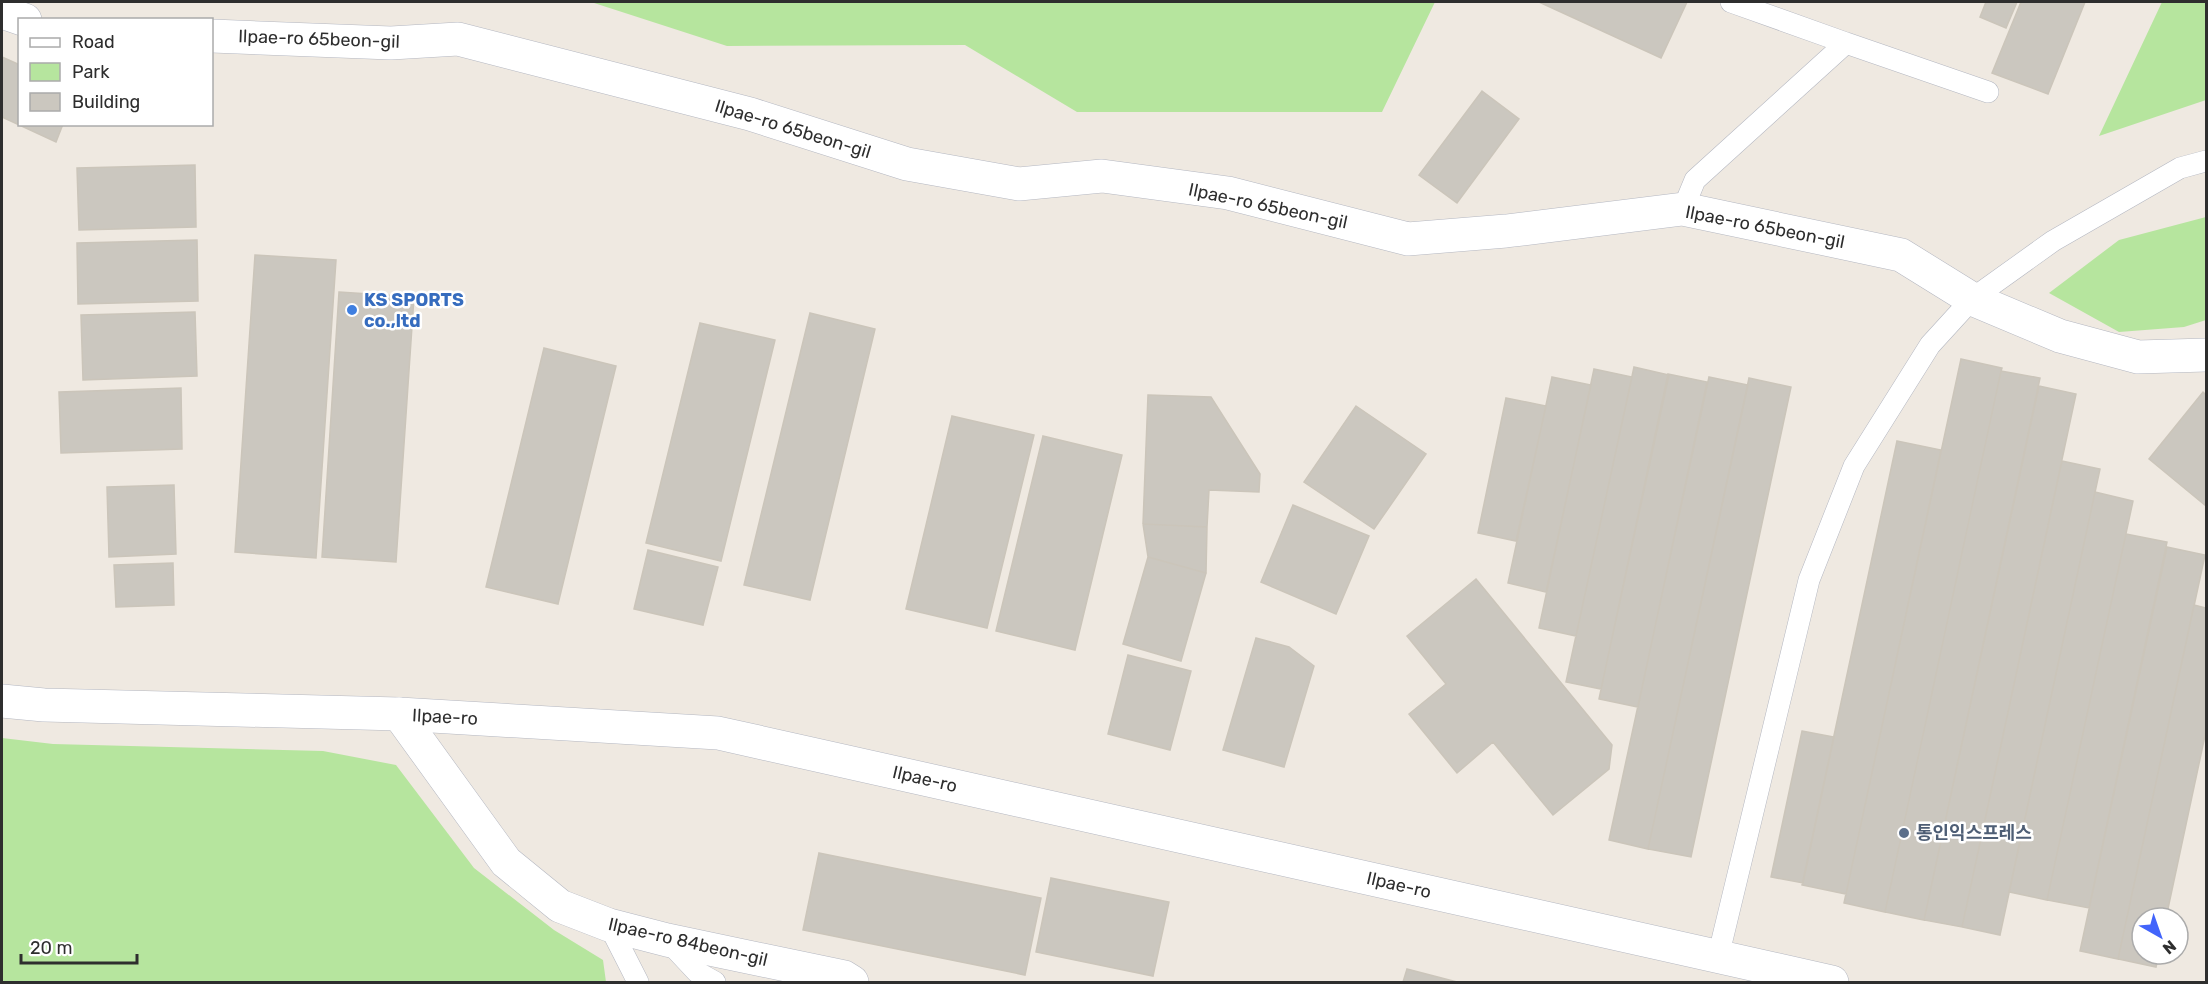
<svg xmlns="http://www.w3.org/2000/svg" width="2208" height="984" viewBox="0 0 2208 984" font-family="Rubik,'Noto Sans KR',sans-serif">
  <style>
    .green { fill: #b6e59e }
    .building { fill: #cbc7bf; stroke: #cbc5ba; stroke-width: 1.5 }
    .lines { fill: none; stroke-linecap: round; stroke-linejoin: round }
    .service-casing { stroke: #b4b7c1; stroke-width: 22 }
    .minor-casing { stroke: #b4b7c1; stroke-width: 34 }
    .tertiary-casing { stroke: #b4b7c1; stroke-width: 34 }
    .service { stroke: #fff; stroke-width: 21 }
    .minor { stroke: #fff; stroke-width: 33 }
    .tertiary { stroke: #fff; stroke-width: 33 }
    .shop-dot { fill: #3f7fe0; stroke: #fff; stroke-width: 2 }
    .service-dot { fill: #5c6f8a; stroke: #fff; stroke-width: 2 }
    .labels { text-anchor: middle; stroke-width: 5; stroke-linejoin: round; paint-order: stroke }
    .street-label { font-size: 18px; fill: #2e2e2e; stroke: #fff }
    .shop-label { font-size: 18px; font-weight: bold; fill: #366cbe; stroke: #fff; text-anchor: start }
    .service-label { font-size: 18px; font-weight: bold; fill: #4e5e75; stroke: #fff; text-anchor: start }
  </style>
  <rect width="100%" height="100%" fill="#efe9e1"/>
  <path class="green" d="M 591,2 L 1435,2 L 1382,112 L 1077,112 L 965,45 L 727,46 Z
    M 2162,2 L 2206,2 L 2206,100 L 2099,136 Z
    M 2206,217 L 2206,320 L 2184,327 L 2119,332 L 2049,293 L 2119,240 Z
    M 2,738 L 53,744 L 323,751 L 396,765 L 474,868 L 554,930 L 603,960 L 606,982 L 2,982 Z"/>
  <path class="building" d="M 1539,2 L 1687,2 L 1661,58 Z
    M 1986,2 L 2017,2 L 2006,28 L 1980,17 Z
    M 2021,2 L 2085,2 L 2048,94 L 1992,73 Z
    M 2,57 L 20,65 L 20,124 L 63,124 L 56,142 L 2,117 Z
    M 1482,91 L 1519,119 L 1457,203 L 1419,175 Z
    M 195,165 L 196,227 L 79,230 L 77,168 Z
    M 197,240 L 198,301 L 78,304 L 77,243 Z
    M 255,255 L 336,260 L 316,558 L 235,552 Z
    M 339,292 L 414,297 L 396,562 L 322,557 Z
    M 195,312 L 197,376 L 83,380 L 81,315 Z
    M 810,313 L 875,329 L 810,600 L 744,585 Z
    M 700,323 L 775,340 L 721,561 L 646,543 Z
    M 544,348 L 616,366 L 558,604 L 486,587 Z
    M 1961,359 L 2002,368 L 2001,371 L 1885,912 L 1844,903 Z
    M 1634,367 L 1669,375 L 1601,689 L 1566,682 Z
    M 1594,369 L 1632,377 L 1576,636 L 1539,628 Z
    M 2001,371 L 2040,378 L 1924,920 L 1885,912 Z
    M 1668,374 L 1707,382 L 1638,707 L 1599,699 Z
    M 1552,377 L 1591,385 L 1546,592 L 1508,583 Z
    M 1709,377 L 1748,385 L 1648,849 L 1609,840 Z
    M 1749,378 L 1791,387 L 1691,857 L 1648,849 Z
    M 2039,386 L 2076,394 L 1962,927 L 1924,920 Z
    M 181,388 L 182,449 L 61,453 L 59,392 Z
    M 2203,392 L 2206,395 L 2206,506 L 2149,459 Z
    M 1148,395 L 1211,397 L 1260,474 L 1259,492 L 1209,490 L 1207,527 L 1143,524 Z
    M 1506,398 L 1546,406 L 1516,541 L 1478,533 Z
    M 1356,406 L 1426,454 L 1374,529 L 1304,482 Z
    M 952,416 L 1034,435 L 987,628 L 906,609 Z
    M 1043,436 L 1122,455 L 1075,650 L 996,631 Z
    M 1897,441 L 1941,450 L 1846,894 L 1802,885 Z
    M 2062,461 L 2100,469 L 2000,935 L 1962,927 Z
    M 174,485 L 176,554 L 109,557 L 107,487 Z
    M 2095,492 L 2133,501 L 2047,900 L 2009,892 Z
    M 1293,505 L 1369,536 L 1336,614 L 1261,582 Z
    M 1143,524 L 1207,527 L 1206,573 L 1148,557 Z
    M 2126,534 L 2167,542 L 2089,908 L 2047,900 Z
    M 2167,547 L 2205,555 L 2118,959 L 2080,951 Z
    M 648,550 L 718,567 L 703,625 L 634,609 Z
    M 1148,557 L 1206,573 L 1181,661 L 1123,644 Z
    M 173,563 L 174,605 L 116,607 L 114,565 Z
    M 1476,579 L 1612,745 L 1609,769 L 1553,815 L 1493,742 L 1457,773 L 1409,714 L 1446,684 L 1407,636 Z
    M 2194,605 L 2206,608 L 2206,731 L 2166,918 L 2142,918 L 2142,954 L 2159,954 L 2156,967 L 2118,959 Z
    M 1256,638 L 1289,647 L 1314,666 L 1284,767 L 1223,750 Z
    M 1128,655 L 1191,671 L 1170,750 L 1108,734 Z
    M 1802,731 L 1834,737 L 1803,883 L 1771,877 Z
    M 819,853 L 1041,898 L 1025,975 L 803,930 Z
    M 1051,878 L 1169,902 L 1153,976 L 1036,952 Z
    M 1407,969 L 1457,982 L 1403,982 Z"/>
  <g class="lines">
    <defs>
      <path id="service" d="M 1731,2 L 1846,43
        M 1683,209 L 1695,180 L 1846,43 L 1988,92
        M 609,925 L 638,982
        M 668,941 L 697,972 L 715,982
        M 1718,957 L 1809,580 L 1854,466 L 1930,345 L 1972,299 L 2053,241 L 2180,168 L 2206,161"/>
      <path id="minor" d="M 2,12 L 25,20
        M 212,36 L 391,43 L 458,39 L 750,114 L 907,164 L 1019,184 L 1102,176 L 1228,193 L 1408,239 L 1506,231 L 1683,209 L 1901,255 L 1972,299 L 2060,336 L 2138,357 L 2206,355
        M 399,714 L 506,862 L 560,906 L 609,925 L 667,940 L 844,977 L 852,982"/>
      <path id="tertiary" d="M 2,701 L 44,705 L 399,714 L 718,733 L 1832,982"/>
    </defs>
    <use href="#service" class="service-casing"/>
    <use href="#minor" class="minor-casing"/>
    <use href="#tertiary" class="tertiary-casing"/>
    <use href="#service" class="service"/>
    <use href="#minor" class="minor"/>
    <use href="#tertiary" class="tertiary"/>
  </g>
  <circle class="shop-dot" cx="352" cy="310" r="6"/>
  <circle class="service-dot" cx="1904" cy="833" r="6"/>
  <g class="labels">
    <g class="street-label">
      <text transform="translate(319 39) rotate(2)" y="6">Ilpae-ro 65beon-gil</text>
      <text transform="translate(793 129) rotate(17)" y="6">Ilpae-ro 65beon-gil</text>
      <text transform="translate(1268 206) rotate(12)" y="6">Ilpae-ro 65beon-gil</text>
      <text transform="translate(1765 227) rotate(11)" y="6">Ilpae-ro 65beon-gil</text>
      <text transform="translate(445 717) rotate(3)" y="6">Ilpae-ro</text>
      <text transform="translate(925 779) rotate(13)" y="6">Ilpae-ro</text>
      <text transform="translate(1399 885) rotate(13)" y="6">Ilpae-ro</text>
      <text transform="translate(688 942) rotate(13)" y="6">Ilpae-ro 84beon-gil</text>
    </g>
    <g class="shop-label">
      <text x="364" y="306">KS SPORTS<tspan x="364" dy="21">co.,ltd</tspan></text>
    </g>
    <g class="service-label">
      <text x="1916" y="839">통인익스프레스</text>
    </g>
  </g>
  <rect width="2208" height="984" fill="none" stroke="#2e2e2e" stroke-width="6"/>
  <rect x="18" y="18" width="195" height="108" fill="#ffffff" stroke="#ababab" stroke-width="1.5"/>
  <rect x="30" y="38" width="30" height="9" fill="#ffffff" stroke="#ababab" stroke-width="1.5"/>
  <text x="72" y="48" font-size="18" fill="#2e2e2e">Road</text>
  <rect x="30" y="63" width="30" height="18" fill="#b6e59e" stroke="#ababab" stroke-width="1.5"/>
  <text x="72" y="78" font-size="18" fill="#2e2e2e">Park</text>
  <rect x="30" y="93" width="30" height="18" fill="#cbc7bf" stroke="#ababab" stroke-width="1.5"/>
  <text x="72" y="108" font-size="18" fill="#2e2e2e">Building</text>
  <g transform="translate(2160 936) rotate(140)"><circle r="28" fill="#ffffff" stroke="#ababab" stroke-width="1.5"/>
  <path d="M0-4.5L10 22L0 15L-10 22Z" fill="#4264fb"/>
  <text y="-9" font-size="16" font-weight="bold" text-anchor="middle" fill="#2e2e2e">N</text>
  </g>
  <path d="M21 954v9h116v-9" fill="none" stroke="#2e2e2e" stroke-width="3"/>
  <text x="30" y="954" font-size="18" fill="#2e2e2e" stroke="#ffffff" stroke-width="4.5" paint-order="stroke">20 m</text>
</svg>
